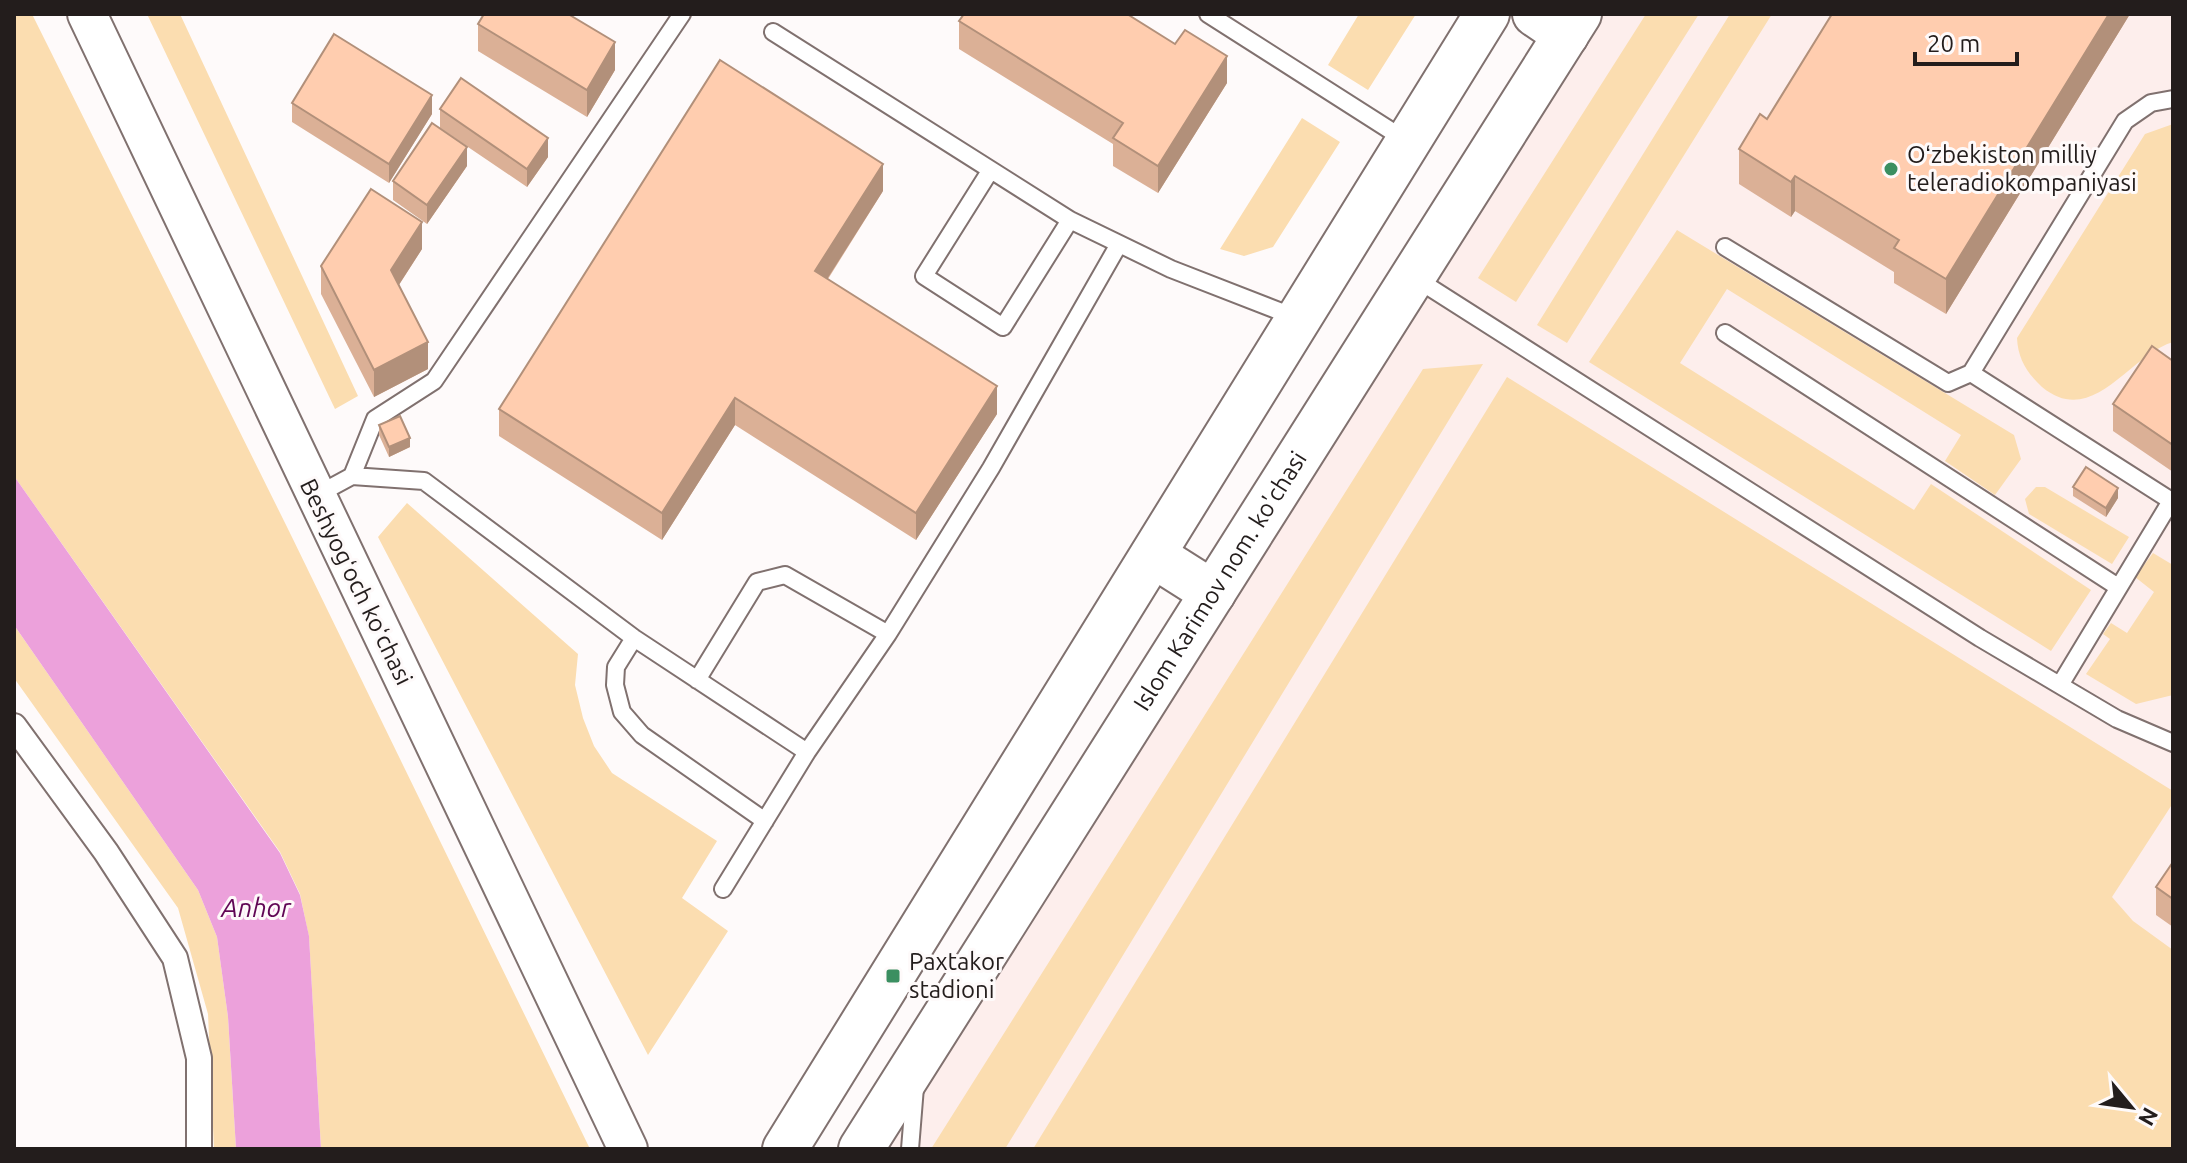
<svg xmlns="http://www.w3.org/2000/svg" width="2187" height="1163" viewBox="0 0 2187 1163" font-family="Ubuntu,sans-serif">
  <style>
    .built { fill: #fdeeec }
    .green { fill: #fbddb0 }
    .water { fill: #eca1db }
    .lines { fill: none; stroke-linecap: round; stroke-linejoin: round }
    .service-casing { stroke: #80716f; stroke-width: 20 }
    .pedestrian-casing { stroke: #80716f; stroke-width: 28 }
    .tertiary-casing { stroke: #80716f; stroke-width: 42 }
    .primary-casing { stroke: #80716f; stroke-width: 48 }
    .service { stroke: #fff; stroke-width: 16 }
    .pedestrian { stroke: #fff; stroke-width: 24 }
    .tertiary { stroke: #fff; stroke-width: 38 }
    .primary { stroke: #fff; stroke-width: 44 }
    .wall { fill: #dbb096 }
    .shaded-wall { fill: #b2907a }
    .building { fill: #ffcdaf; stroke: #b2907a; stroke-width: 2 }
    .poi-dot { fill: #3b8f61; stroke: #fefafa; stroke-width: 3 }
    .labels { text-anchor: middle; stroke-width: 6; stroke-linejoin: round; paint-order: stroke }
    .poi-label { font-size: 24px; fill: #231d1c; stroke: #fefafa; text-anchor: start }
    .street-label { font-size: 24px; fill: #231d1c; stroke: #fefafa }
    .water-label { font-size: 26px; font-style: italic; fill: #610755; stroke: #fefafa }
  </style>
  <rect width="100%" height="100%" fill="#fefafa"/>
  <path class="built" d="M 1579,14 L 2173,14 L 2173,1149 L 861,1149 Z"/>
  <path class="green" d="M 14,14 L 32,14 L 289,531 L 590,1149 L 321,1149 L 309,937 L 300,894 L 280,852 L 14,476 Z
    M 147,14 L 180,14 L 358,396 L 335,409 Z
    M 1359,14 L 1416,14 L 1368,90 L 1328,65 Z
    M 1646,14 L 1699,14 L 1516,302 L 1478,278 Z
    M 1730,14 L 1772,14 L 1567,343 L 1537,325 Z
    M 1302,118 L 1340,142 L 1273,247 L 1244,256 L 1220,249 Z
    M 2173,124 L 2173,342 C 2129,355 2093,429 2042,387 C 2027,373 2018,359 2017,338 L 2145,134 Z
    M 1677,230 L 2014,435 L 2021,459 L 1995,495 L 1945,461 L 1961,435 L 1727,289 L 1680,363 L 1914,510 L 1931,484 L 2091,590 L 2051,651 L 1589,362 Z
    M 1483,364 L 1005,1149 L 931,1149 L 1423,369 Z
    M 1507,377 L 2173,791 L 2173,803 L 2112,897 L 2133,921 L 2173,950 L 2173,1149 L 1033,1149 Z
    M 2036,487 L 2045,487 L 2129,537 L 2112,564 L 2029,514 L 2025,499 Z
    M 407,503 L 578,654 L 575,685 L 583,718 L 594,746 L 612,773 L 717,841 L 682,898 L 728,931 L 648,1055 L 378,537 Z
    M 2153,553 L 2173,565 L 2173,695 L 2136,704 L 2086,674 L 2110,639 L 2103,634 L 2111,623 L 2127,633 L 2154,592 L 2135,577 Z
    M 14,625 L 198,890 L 217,937 L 228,1017 L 236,1149 L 214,1149 L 208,1014 L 178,908 L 14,678 Z"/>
  <path class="water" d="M 14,476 L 280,853 L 300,895 L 309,936 L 321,1149 L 236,1149 L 228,1017 L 217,937 L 198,890 L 14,625 Z"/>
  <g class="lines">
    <defs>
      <path id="service" d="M 1208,14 L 1407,141
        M 773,32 L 1070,220 L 1171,269 L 1297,318
        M 990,171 L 924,276 L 1003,327 L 1070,220
        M 1725,247 L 1948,383 L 1971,373 L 2173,502
        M 1415,278 L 1980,638 L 2117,719 L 2173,743
        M 1725,333 L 2118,587
        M 1971,373 L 2125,121 L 2151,103 L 2173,99
        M 352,476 L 424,481 L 634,638 L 807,752 L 723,889
        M 315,496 L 352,476 L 375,419 L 434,381 L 682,14
        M 634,638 L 616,667 L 615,685 L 622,712 L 642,735 L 765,821
        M 697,680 L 757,582 L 785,575 L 888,634 L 991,468 L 1119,244
        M 2060,685 L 2171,501
        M 807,752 L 888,634
        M 910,1149 L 915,1087"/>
      <path id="pedestrian" d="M 14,726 L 106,852 L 175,958 L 199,1058 L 199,1149"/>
      <path id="tertiary" d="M 87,14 L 628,1149"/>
      <g id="primary">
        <path d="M 1535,14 L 1566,35"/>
        <path d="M 1153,555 L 1213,593"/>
        <path d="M 785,1149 L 1487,14"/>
        <path id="s1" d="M 861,1149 L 1579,14"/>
      </g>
    </defs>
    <use href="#service" class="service-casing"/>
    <use href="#pedestrian" class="pedestrian-casing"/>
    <use href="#tertiary" class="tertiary-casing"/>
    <use href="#primary" class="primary-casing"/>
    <use href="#service" class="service"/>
    <use href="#pedestrian" class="pedestrian"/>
    <use href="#tertiary" class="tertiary"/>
    <use href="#primary" class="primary"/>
  </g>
  <path class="wall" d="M 2130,14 L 1946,314 L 1894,283 L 1894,272 L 1795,211 L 1791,217 L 1739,184 L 1739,149 Z
    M 959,21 L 1227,83 L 1158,193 L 1113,166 L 1113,144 L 959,49 Z
    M 478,24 L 615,70 L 587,117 L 478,51 Z
    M 292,103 L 432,114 L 389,183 L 292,122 Z
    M 440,109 L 548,157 L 527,187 L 440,128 Z
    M 467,166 L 427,224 L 393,200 L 393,181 Z
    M 883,191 L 828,279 L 997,414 L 916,540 L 735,425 L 662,540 L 499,436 L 499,409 Z
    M 422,249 L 399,285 L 428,369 L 374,397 L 321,294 L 321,266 Z
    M 2173,361 L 2173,472 L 2113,431 L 2113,404 Z
    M 379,425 L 410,447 L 389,457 L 379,435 Z
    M 2073,487 L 2118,498 L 2106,517 L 2073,496 Z
    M 2173,862 L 2173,927 L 2156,915 L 2156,887 Z"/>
  <path class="shaded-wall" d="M 2109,14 L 2130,14 L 1946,314 L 1946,279 Z
    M 615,42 L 615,70 L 587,117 L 587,90 Z
    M 1227,56 L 1227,83 L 1158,193 L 1158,166 Z
    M 432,95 L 432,114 L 389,183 L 389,164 Z
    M 548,138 L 548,157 L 527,187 L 527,169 Z
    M 467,147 L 467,166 L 427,224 L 427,205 Z
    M 883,164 L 883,191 L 815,298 L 815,271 Z
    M 1795,176 L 1795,211 L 1791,217 L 1791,182 Z
    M 422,222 L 422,249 L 391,297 L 391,270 Z
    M 428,342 L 428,369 L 374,397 L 374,370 Z
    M 997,386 L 997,414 L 916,540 L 916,513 Z
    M 735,398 L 735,425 L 662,540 L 662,513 Z
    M 410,438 L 410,447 L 389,457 L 389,447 Z
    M 2118,488 L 2118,498 L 2106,517 L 2106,508 Z"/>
  <path class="building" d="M 484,14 L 568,14 L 615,42 L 587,90 L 478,24 Z
    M 964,14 L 1127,14 L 1175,44 L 1185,30 L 1227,56 L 1158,166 L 1113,138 L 1123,123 L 959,21 Z
    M 1832,14 L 2109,14 L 1946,279 L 1894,248 L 1899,240 L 1795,176 L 1791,182 L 1739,149 L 1760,114 L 1767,119 Z
    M 334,34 L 432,95 L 389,164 L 292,103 Z
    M 720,60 L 883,164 L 815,271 L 997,386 L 916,513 L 735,398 L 662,513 L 499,409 Z
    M 461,78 L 548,138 L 527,169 L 440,109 Z
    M 432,123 L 467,147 L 427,205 L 393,181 Z
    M 371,189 L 422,222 L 391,270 L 428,342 L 374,370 L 321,266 Z
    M 2152,346 L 2173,361 L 2173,445 L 2113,404 Z
    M 400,416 L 410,438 L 389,447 L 379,425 Z
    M 2086,467 L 2118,488 L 2106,508 L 2073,487 Z
    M 2173,862 L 2173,899 L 2156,887 Z"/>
  <g class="poi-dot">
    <circle cx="1891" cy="169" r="8"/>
    <rect x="885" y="968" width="16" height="16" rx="4"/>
  </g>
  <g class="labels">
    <g class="poi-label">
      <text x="1907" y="163">Oʻzbekiston milliy<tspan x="1907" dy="28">teleradiokompaniyasi</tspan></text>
      <text x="909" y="970">Paxtakor<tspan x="909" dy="28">stadioni</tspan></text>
    </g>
    <g class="street-label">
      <text dy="8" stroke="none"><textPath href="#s1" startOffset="672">Islom Karimov nom. ko'chasi</textPath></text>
      <text transform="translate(356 582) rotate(64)" y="8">Beshyogʻoch koʻchasi</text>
    </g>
    <g class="water-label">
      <text x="256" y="917">Anhor</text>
    </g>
  </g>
  <rect width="2187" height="1163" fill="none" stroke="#231d1c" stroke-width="32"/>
  <g transform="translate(2131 1107) rotate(119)" stroke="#fefafa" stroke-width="6" paint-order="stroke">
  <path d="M0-6L14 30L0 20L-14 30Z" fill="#231d1c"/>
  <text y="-12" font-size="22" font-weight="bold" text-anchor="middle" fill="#231d1c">N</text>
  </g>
  <path d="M1915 52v12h102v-12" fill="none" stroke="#231d1c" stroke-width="4"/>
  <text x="1927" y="52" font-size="24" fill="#231d1c" stroke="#fefafa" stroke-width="6" paint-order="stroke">20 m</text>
</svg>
